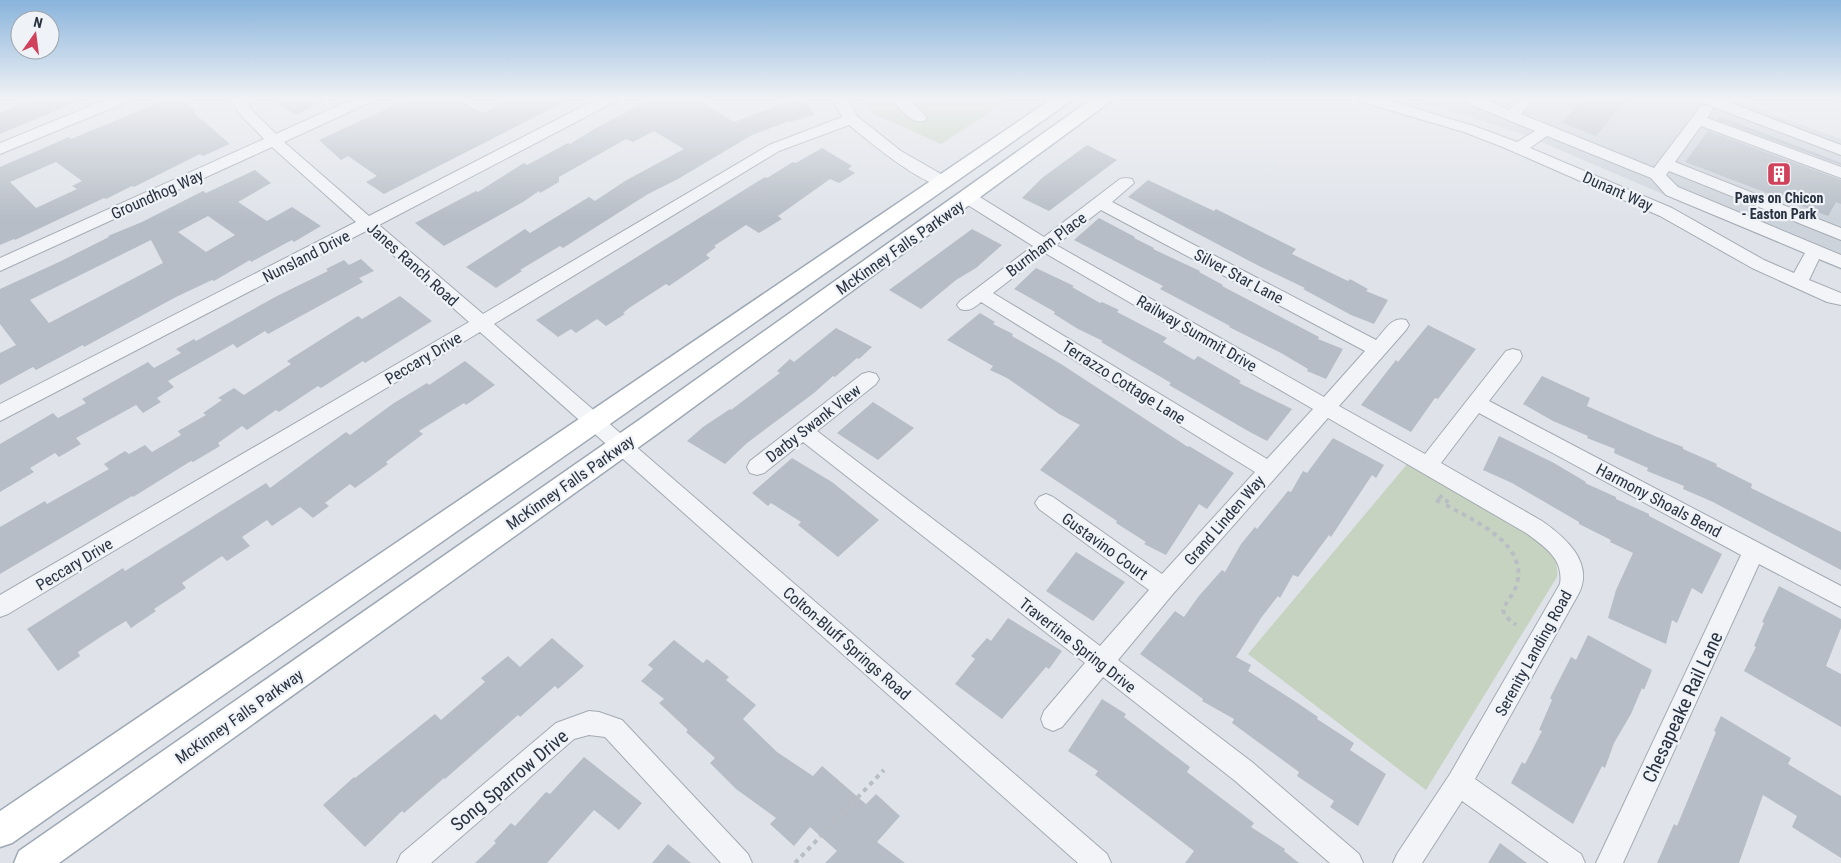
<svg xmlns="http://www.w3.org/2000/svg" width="1841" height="863" viewBox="0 0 1841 863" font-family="'Roboto Condensed',sans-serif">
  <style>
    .built { fill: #cdd3db }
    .green { fill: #c6d3c0 }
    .building { fill: #b6bdc6; fill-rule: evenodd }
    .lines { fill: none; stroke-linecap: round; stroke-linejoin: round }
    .minor-casing { stroke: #a4aab3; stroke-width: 2 }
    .major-casing { stroke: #9ea8b5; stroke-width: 3 }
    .path-far1 { stroke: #b9bec4; stroke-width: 2.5; stroke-dasharray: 3 3; stroke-linecap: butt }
    .path { stroke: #b9bec4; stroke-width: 4; stroke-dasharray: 4.5 4.5; stroke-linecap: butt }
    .minor { fill: #f2f4f7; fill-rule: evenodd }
    .major { fill: #fff; fill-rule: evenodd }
    .labels { text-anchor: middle; stroke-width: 4.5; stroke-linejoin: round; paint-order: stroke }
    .far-poi-label { font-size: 14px; font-weight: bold; fill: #283240; stroke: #eff2f6 }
    .street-label { font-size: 16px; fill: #283240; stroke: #eff2f6 }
    .near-street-label { font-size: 19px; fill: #283240; stroke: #eff2f6 }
  </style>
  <rect width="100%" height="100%" fill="#dfe3e9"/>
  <path class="built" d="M 1410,98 L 1728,98 L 1841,139 L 1841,270 L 1522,134 Z"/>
  <path class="green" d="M 868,98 L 1012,98 L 941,144 L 872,113 Z
    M 1408,463 L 1539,540 C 1550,551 1559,560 1557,577 L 1426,790 L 1248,654 Z"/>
  <path class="building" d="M 35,98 L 86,98 L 0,134 L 0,113 Z
    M 170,98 L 178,98 L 196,111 L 194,113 L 230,144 L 203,156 L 200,154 L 134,187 L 132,186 L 106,199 L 104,198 L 15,240 L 14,239 L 0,245 L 0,167 L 69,137 L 71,139 ZM 56,162 L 82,181 L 72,186 L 77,189 L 36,208 L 10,182 Z
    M 268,98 L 329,98 L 296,115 Z
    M 410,98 L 455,98 L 483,113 L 513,98 L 572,98 L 384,194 L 366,182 L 377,176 L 348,156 L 341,160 L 319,140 Z
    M 653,98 L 695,98 L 734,122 L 798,98 L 800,98 L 815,114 L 790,122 L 789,121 L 752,135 L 678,179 L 648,194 L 563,248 L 560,246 L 520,270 L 522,271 L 496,288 L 466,267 L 525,229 L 530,233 L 589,197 L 595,201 L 625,181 L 684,149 L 654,131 L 633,142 L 626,139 L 559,177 L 559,182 L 540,193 L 539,191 L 523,202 L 444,246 L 415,223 L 476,191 L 478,192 L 524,163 L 527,165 L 568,143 L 570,144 L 596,128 Z
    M 1584,98 L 1628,98 L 1596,136 L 1562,123 Z
    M 1719,116 L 1841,163 L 1841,165 L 1717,120 Z
    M 1708,131 L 1841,180 L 1841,204 L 1836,202 L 1828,216 L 1685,162 Z
    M 1087,145 L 1117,160 L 1049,211 L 1022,198 L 1042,178 Z
    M 822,148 L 852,166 L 848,169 L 855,173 L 839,183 L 830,179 L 778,216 L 782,219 L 759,233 L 746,225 L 714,246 L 716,247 L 706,255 L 710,258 L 669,286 L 666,284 L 629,308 L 623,313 L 625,314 L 606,326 L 597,319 L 576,333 L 571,329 L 558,337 L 536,320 L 765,177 L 767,178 L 793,162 L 796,163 Z
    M 255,170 L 271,183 L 238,202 L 267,221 L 292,207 L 321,226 L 294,242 L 292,240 L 251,262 L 250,260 L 214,281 L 212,280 L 176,297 L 84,347 L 83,345 L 36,370 L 33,367 L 0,385 L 0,353 L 16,345 L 0,324 L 0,289 L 59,262 L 109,237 L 108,236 L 142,222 L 203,191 L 206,193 ZM 208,216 L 235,235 L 206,252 L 178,232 ZM 151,240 L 163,263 L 49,323 L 30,300 Z
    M 1148,180 L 1214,211 L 1216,209 L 1296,249 L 1292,254 L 1348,281 L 1350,279 L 1368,289 L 1366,291 L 1388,300 L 1374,324 L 1351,315 L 1303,289 L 1305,288 L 1259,266 L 1128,197 Z
    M 1099,218 L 1135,237 L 1134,238 L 1154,248 L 1153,249 L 1200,271 L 1199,272 L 1223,285 L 1222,286 L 1319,337 L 1318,339 L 1343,349 L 1326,379 L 1307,371 L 1308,369 L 1281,353 L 1229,327 L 1230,326 L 1160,289 L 1163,286 L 1074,240 Z
    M 972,229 L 1002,245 L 976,268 L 956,280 L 921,309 L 889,290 Z
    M 361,259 L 374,271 L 359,278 L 363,282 L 268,334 L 265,331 L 237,348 L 233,344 L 168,381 L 174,387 L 157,398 L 161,402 L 143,413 L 136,405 L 76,438 L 81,444 L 59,457 L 55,453 L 30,468 L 34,472 L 0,492 L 0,444 L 53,413 L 58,418 L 86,403 L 82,399 L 148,362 L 154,368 L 181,353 L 176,349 L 194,339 L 196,341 L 277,296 L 328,271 L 326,269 L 344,260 L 349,265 Z
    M 1036,268 L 1074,286 L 1072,287 L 1100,303 L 1102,302 L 1119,310 L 1117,312 L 1167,338 L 1163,342 L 1194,360 L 1198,356 L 1241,381 L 1239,383 L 1292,409 L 1267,441 L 1248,431 L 1169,385 L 1171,383 L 1101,342 L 1103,341 L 1078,329 L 1054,314 L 1055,312 L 1014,289 Z
    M 400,296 L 432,321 L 365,363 L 363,361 L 321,388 L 318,386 L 279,412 L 276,410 L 247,430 L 242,426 L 218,443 L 220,446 L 193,462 L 191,461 L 133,497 L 132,496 L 0,574 L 0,527 L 45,501 L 47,504 L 109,469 L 104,464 L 125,451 L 129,454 L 145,445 L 152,452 L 181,435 L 178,431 L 206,415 L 203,413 L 222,400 L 218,398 L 234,388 L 244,395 L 291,364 L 287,361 L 328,335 L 358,316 L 362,319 Z
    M 980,313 L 995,322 L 993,324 L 1013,334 L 1012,336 L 1061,364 L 1188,447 L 1189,446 L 1234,473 L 1207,509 L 1199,504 L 1166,555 L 1144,544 L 1146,542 L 1116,523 L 1117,521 L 1040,470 L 1080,425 L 1059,414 L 1007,378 L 990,370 L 993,366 L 947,340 Z
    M 1428,325 L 1476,349 L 1438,399 L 1435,398 L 1411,432 L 1361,405 L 1396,360 L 1398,362 Z
    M 836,328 L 872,347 L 859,359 L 857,358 L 835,377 L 833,376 L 814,393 L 747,443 L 725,464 L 687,441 L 703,427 L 730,409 L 731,410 L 780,373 L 777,371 L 790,359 L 794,362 Z
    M 465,361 L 495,385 L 466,405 L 464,403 L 419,431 L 423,434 L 386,462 L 388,464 L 355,488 L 350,484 L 325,503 L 329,506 L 313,518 L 300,507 L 272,526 L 267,520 L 242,537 L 250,546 L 227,561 L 222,556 L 182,583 L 186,588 L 154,609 L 156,611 L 131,628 L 126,621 L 108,632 L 78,652 L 80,656 L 58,671 L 27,629 L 123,568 L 125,571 L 266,483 L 270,488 L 346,432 L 350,435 L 394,403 L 427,383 L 429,385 Z
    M 1542,376 L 1590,398 L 1587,406 L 1657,437 L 1683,447 L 1683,449 L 1717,464 L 1716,466 L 1752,484 L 1751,488 L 1841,532 L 1841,570 L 1713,502 L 1683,489 L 1684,486 L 1647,471 L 1648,468 L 1614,453 L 1615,449 L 1587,438 L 1588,436 L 1553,421 L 1523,404 Z
    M 873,402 L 914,428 L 878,460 L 837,433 Z
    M 1499,436 L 1554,463 L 1586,482 L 1585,483 L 1616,497 L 1616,499 L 1649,514 L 1649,516 L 1722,554 L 1702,594 L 1692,588 L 1677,623 L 1672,620 L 1666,644 L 1608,618 L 1616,590 L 1633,553 L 1610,542 L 1611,540 L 1579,524 L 1579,522 L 1512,483 L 1483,470 Z
    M 1333,438 L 1384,465 L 1376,478 L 1372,475 L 1331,537 L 1329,535 L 1298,577 L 1293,575 L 1280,598 L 1278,596 L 1261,618 L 1236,657 L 1251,665 L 1248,671 L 1296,702 L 1318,717 L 1317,719 L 1354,743 L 1350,750 L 1386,774 L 1358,826 L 1330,807 L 1334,801 L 1297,776 L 1299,772 L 1232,723 L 1234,719 L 1202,701 L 1203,699 L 1140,654 L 1175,611 L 1184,617 L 1198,597 L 1222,570 L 1225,572 L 1241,544 L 1255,527 L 1257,529 L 1288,491 L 1291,492 L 1303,471 L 1307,473 Z
    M 792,458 L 832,482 L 879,520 L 838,557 L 798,525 L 801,522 L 771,503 L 768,506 L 752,493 Z
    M 1076,552 L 1125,582 L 1093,621 L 1046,591 Z
    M 1779,586 L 1841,619 L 1841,628 L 1826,666 L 1841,674 L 1841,727 L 1744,671 L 1756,647 L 1754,646 L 1764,623 L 1762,622 Z
    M 1008,618 L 1062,651 L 1049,669 L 1046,667 L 1002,719 L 955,684 L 975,659 L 971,656 L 987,638 L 991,641 Z
    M 1588,635 L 1652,670 L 1644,690 L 1642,688 L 1631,714 L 1614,743 L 1605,768 L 1602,766 L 1573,824 L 1511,783 L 1522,762 L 1525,764 L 1542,731 L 1539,730 L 1552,700 L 1550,698 L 1571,657 L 1576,660 Z
    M 552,638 L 584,666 L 558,689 L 555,686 L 520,717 L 518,715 L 445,779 L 444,778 L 404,813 L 402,811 L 365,847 L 323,805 L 354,777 L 355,778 L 435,714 L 441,720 L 485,682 L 481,678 L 508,656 L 520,667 Z
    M 674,640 L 703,663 L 707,659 L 729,677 L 726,680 L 756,705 L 743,719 L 777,752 L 813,776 L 822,766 L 866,804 L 876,794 L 900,816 L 877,842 L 905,863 L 825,863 L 837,851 L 810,827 L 794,846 L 770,824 L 776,818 L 736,789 L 710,763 L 715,758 L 686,732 L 688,730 L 659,703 L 664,699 L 641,681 L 653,669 L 648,665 Z
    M 1102,699 L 1126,714 L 1124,717 L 1190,767 L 1187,772 L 1254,823 L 1251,827 L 1285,849 L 1284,851 L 1299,863 L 1185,863 L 1194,851 L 1095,775 L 1098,771 L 1068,751 Z
    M 1721,716 L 1791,758 L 1788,764 L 1841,796 L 1841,858 L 1792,827 L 1797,816 L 1763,795 L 1739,863 L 1657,863 L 1674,824 L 1677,826 L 1716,732 L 1714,731 Z
    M 584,757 L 642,803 L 619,830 L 594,810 L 547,863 L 475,863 L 496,843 L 494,841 L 511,823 L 515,826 L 546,792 L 550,794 Z
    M 1500,843 L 1527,863 L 1488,863 Z
    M 668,844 L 691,863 L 652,863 Z"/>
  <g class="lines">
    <defs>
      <path id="minor" d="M 110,98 L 131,98 L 129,101 L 0,154 L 0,143 Z
        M 230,98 L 245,98 L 250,108 L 276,134 L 355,98 L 375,98 L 373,101 L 284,142 L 369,216 L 599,98 L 618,98 L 616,101 L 379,225 L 483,314 L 769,145 L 842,117 L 832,98 L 847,98 L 857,116 L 901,151 L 948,178 L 950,182 L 948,186 C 928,191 866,139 849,125 L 779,151 L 494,324 L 1107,854 L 1111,863 L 1078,863 L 480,332 L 8,614 L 0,617 L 0,595 L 469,322 L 366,231 L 0,421 L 0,404 L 356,222 L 272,147 L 0,271 L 0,258 L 264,139 L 239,113 Z
        M 892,98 L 908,98 L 927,118 L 924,121 C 911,124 899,108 892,98 Z
        M 1357,98 L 1381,98 L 1474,126 L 1517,142 L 1535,131 L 1462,101 L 1460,98 L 1481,98 L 1509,110 L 1519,98 L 1535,98 L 1521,114 L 1654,168 L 1701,106 L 1711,106 L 1699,101 L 1697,98 L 1718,98 L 1841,145 L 1841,155 L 1711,106 L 1713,109 L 1707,118 L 1841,167 L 1841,178 L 1701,126 L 1675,162 L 1841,228 L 1841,240 L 1669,171 L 1666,175 L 1678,187 L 1841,255 L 1841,268 L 1819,259 L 1809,280 L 1841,293 L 1841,305 L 1827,302 L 1752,268 L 1660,216 L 1505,148 L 1464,132 L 1359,101 ZM 1547,136 L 1651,178 L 1666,195 L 1805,253 L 1794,273 L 1764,260 L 1672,208 L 1530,148 Z
        M 1126,178 L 1132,179 L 1134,183 L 1112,202 L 1376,340 C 1385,330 1392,316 1406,320 L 1409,325 L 1406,330 L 1339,406 L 1425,454 L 1506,351 L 1513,349 L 1520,351 L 1522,356 L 1520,361 L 1489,401 L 1841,586 L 1841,607 L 1759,564 L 1623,863 L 1596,863 L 1741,555 L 1479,413 L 1441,463 L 1542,521 C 1565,537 1594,562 1579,593 L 1475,779 L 1581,854 L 1585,863 L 1549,863 L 1462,801 L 1422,863 L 1393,863 L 1397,854 L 1450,774 L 1560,584 C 1564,559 1545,547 1526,533 L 1328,418 L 1172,595 L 1118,660 L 1252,762 L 1359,854 L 1363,863 L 1330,863 L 1234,780 L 1103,677 L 1062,727 L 1053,731 L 1044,727 L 1041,719 L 1044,711 L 1085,663 L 803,442 L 764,473 L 757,475 L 750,473 L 747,467 L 750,461 L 862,374 L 869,372 L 876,374 L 879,379 L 876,384 L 817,431 L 1100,646 L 1149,590 L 1039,509 L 1035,503 L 1039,497 L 1046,494 L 1053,497 L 1162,574 L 1255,472 L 981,302 C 974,308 969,312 960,309 L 957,305 L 960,301 L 1033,246 L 963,202 L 961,198 L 963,194 L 969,193 L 975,194 L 1044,237 L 1120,179 ZM 1101,210 L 1365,351 L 1324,397 L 1056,245 ZM 1045,253 L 1313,409 L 1267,459 L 993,293 Z
        M 589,711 L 599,712 L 622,720 L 748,854 L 752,863 L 721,863 L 605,737 L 589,735 L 574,739 L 431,863 L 397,863 L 401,854 L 556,723 Z"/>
      <path id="major" d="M 1053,98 L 1075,98 L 12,843 L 0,847 L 0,811 Z
        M 1093,98 L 1115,98 L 657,434 L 59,863 L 14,863 L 19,851 L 639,420 Z"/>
    </defs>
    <use href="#minor" class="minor-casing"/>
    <use href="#major" class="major-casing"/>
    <path class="path-far1" d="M 1829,98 L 1841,101"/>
    <path class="path" d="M 1442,495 L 1440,498 L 1447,501 L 1444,504 C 1471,519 1528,543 1517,583 C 1515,593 1507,600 1503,610 L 1505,616 L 1516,625
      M 1436,500 L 1444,504
      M 795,863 L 884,770"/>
    <use href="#minor" class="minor"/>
    <use href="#major" class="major"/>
  </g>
  <linearGradient id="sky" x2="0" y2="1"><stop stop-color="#89b4dc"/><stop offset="0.45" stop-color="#f1f2f5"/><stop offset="1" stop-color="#f1f2f5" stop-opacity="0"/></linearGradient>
  <rect width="1841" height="219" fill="url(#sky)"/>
  <defs>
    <symbol id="building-square" viewBox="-11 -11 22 22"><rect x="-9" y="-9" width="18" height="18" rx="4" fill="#d0425c" stroke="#eff2f6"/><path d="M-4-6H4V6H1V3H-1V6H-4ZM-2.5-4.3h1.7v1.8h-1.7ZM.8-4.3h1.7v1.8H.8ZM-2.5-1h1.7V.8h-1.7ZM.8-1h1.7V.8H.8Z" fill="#fff"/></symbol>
  </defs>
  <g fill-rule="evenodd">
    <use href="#building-square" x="1765" y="160" width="28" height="28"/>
  </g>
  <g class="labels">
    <g class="far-poi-label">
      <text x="1779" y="203">Paws on Chicon<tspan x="1779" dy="16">- Easton Park</tspan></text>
    </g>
    <g class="street-label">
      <text transform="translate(1618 191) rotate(24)" y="6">Dunant Way</text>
      <text transform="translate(157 194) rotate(-24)" y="6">Groundhog Way</text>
      <text transform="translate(1046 244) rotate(-37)" y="6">Burnham Place</text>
      <text transform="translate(900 247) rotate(-35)" y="6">McKinney Falls Parkway</text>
      <text transform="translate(306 256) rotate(-27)" y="6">Nunsland Drive</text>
      <text transform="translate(413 264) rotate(42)" y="6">Janes Ranch Road</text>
      <text transform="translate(1239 276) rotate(28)" y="6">Silver Star Lane</text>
      <text transform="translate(1197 333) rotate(30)" y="6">Railway Summit Drive</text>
      <text transform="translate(423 358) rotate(-31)" y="6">Peccary Drive</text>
      <text transform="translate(1124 382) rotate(32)" y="6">Terrazzo Cottage Lane</text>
      <text transform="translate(813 423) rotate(-38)" y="6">Darby Swank View</text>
      <text transform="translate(570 482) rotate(-35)" y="6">McKinney Falls Parkway</text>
      <text transform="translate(1659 500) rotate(28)" y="6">Harmony Shoals Bend</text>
      <text transform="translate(1224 520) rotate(-49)" y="6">Grand Linden Way</text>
      <text transform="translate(1105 546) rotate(36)" y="6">Gustavino Court</text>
      <text transform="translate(74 564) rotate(-31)" y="6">Peccary Drive</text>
      <text transform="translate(847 643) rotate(41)" y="6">Colton-Bluff Springs Road</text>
      <text transform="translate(1078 645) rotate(38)" y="6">Travertine Spring Drive</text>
      <text transform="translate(1533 653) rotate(-61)" y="6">Serenity Landing Road</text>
      <text transform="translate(239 716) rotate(-35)" y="6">McKinney Falls Parkway</text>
    </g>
    <g class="near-street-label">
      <text transform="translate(1682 707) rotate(-65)" y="7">Chesapeake Rail Lane</text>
      <text transform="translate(509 780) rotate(-40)" y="7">Song Sparrow Drive</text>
    </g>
  </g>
  <g transform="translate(35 35) rotate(14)"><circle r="24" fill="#eff2f6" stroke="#9fa5ad"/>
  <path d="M0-4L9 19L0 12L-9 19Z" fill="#d0425c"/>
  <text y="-8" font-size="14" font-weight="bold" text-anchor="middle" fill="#283240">N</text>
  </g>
</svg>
